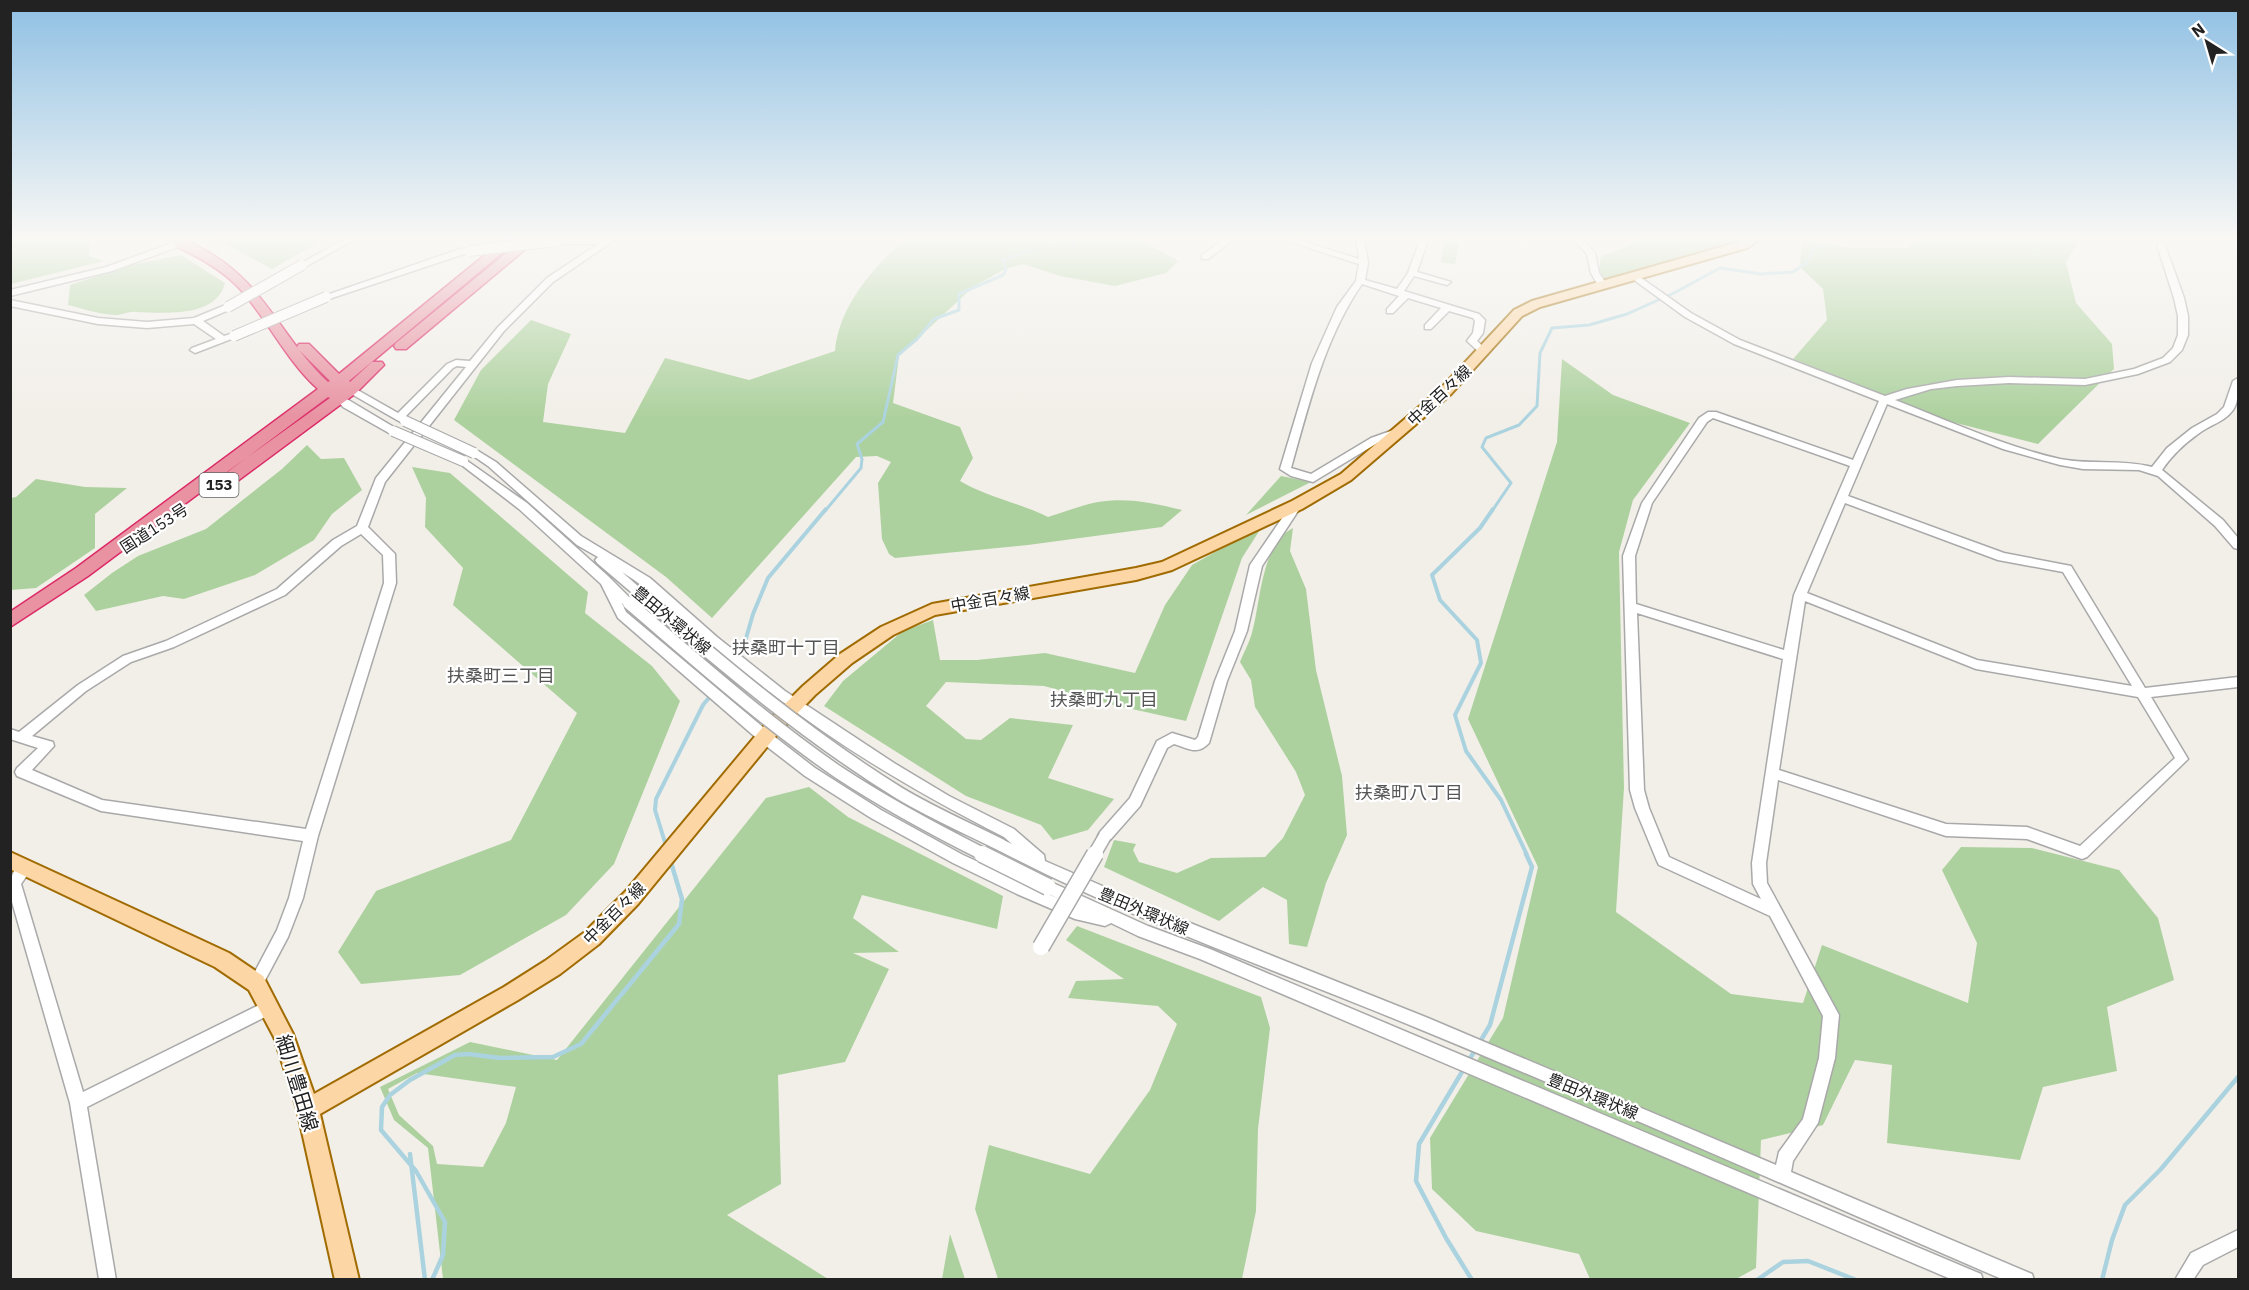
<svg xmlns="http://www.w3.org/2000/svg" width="2249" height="1290" viewBox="0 0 2249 1290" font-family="'IBM Plex Sans','Noto Sans JP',sans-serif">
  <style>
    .forest { fill: #add19e; fill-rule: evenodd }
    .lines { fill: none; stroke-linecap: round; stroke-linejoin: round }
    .stream-far2 { stroke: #aad3df; stroke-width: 3 }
    .stream-far1 { stroke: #aad3df; stroke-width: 4 }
    .stream { stroke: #aad3df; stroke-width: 4.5 }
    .minor-casing { stroke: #a9a9a9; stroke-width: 3 }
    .major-casing { stroke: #a06b00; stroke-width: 4 }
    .highway-casing { stroke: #dc2a67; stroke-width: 3 }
    .minor { fill: #fff; fill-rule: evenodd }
    .major { fill: #fcd6a4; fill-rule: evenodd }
    .highway { fill: #e892a2; fill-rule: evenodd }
    .minor-bridge-far2-casing { stroke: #a9a9a9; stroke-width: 12; stroke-linecap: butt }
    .minor-bridge-far1-casing { stroke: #a9a9a9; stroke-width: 15; stroke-linecap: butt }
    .minor-bridge-casing { stroke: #a9a9a9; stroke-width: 19; stroke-linecap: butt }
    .minor-bridge-far2 { stroke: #fff; stroke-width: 10 }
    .minor-bridge-far1 { stroke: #fff; stroke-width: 12 }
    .minor-bridge { stroke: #fff; stroke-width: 16 }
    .labels { text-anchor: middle; stroke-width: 4.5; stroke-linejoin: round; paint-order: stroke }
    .shield { fill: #fff; stroke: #646464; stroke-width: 1.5 }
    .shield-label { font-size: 15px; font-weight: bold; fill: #222 }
    .street-label { font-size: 16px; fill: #222; stroke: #fff }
    .neighbourhood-label { font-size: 18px; fill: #555; stroke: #fff }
    .near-street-label { font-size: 20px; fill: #222; stroke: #fff }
  </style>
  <rect width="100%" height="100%" fill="#f2efe9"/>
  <path class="forest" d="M 11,237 L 91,237 L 89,256 L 104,261 L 11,284 Z
    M 213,237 L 328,237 L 272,269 Z
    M 907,237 L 1136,237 L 1178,261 L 1166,273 L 1115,286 L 1060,276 L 1023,264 L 1005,269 L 973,287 L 899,356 L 893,403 L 960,427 L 973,458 L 960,481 C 987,497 1020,503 1048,517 C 1065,512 1081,505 1098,502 C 1127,497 1154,503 1182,510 L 1162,527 L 1028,545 L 895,558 L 889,554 L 882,539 L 878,483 L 891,462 L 877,456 L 856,457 L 712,618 L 666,577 L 454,420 L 481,370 L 531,320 L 571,334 L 548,384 L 543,422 L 625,433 L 665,358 L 749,380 L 835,351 C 839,305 874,267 907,237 Z
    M 1445,237 L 1461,237 L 1455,264 L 1441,262 Z
    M 1641,237 L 1746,237 L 1737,242 L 1604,279 L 1599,270 L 1601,256 L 1624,248 Z
    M 1920,237 L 2081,237 L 2066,262 L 2076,303 L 2112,344 L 2114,369 L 2038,444 L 1952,422 L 1793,359 L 1827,320 L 1823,289 L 1800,267 L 1802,239 L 1853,248 L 1908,248 Z
    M 181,255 L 225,283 C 216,318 165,313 136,312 C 130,311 124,314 118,315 C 102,315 84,309 68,305 L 70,285 L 131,265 Z
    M 1562,359 L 1613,395 L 1690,423 L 1633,500 L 1619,552 L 1624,788 L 1616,912 L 1731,994 L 1803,1003 L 1822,945 L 1968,1003 L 1977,943 L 1942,870 L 1961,847 L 2032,848 L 2119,870 L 2158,918 L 2174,980 L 2107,1007 L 2117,1071 L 2043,1087 L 2020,1160 L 1887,1143 L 1892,1065 L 1855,1060 L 1823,1125 L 1761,1140 L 1756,1268 L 1736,1279 L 1590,1279 L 1579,1254 L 1476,1231 L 1432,1189 L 1430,1138 L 1503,1018 L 1538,867 L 1468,719 L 1557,442 Z
    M 307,445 L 321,459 L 344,458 L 362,490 L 332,514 L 314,540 L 255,575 L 184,599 L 163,596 L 96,611 L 84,595 L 112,573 L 138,556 L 206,529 L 282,469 Z
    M 412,467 L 450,473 L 588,592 L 585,613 L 652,666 L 680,701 L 614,864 L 566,915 L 460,975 L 361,984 L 338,952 L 376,891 L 511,840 L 577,713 L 453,605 L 463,568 L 425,527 L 426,498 Z
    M 1281,476 L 1311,482 L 1246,515 Z
    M 36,479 L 85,487 L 127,488 L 95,514 L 95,548 L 36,588 L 11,590 L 11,498 L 16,497 Z
    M 1263,525 L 1242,558 L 1186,721 L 1114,705 L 1044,686 L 946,682 L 926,706 L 966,739 L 981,740 L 1010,718 L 1073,725 L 1048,778 L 1114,799 L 1088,830 L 1053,840 L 1041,825 L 966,796 L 824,706 L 843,681 L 903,631 L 933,620 L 940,660 L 977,660 L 1045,653 L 1135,673 L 1165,605 L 1192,565 Z
    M 1293,528 L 1290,551 L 1306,589 L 1316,670 L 1342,776 L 1347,835 L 1326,883 L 1307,947 L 1289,944 L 1287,900 L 1263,887 L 1219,921 L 1104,867 L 1114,840 L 1136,844 L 1133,850 L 1139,862 L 1177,873 L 1211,858 L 1265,857 L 1283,838 L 1305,795 L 1296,772 L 1255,707 L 1251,680 L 1240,662 C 1243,654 1248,645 1251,636 C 1261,605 1260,544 1293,528 Z
    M 809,787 L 848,817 L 1003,896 L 997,929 L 862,895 L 853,918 L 899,952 L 853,953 L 889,969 L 845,1062 L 778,1075 L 781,1184 L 727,1215 L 828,1279 L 443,1279 L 428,1148 L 394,1120 L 380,1087 L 470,1042 L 557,1060 L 766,798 ZM 417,1073 L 516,1087 L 506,1123 L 483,1167 L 437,1164 L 433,1146 L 399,1115 L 388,1089 Z
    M 1077,926 L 1261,997 L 1270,1028 L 1258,1129 L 1256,1211 L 1242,1279 L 998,1279 L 975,1209 L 989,1145 L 1090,1174 L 1150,1090 L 1177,1024 L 1158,1006 L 1068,998 L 1076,981 L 1124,979 L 1066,940 Z
    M 950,1234 L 965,1279 L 942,1279 Z"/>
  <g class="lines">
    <path class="stream-far2" d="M 825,511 L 861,468 L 862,459 L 857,444 L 883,422 L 898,355 L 917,339 L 934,319 L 959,310 L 959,294 L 1003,275 L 1006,270 L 1003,260 L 1045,245 L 1072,246 L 1075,244 L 1071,237
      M 1492,511 L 1511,483 L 1482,447 L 1486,438 L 1519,425 L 1537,406 L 1540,353 L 1552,328 L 1589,325 L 1627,314 L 1674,293 L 1720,268 L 1761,274 L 1793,272 L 1805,264 L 1815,248 L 1831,244 L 1834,237"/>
    <path class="stream-far1" d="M 1493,509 L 1480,528 L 1432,575 L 1440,600 L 1477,640 L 1481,663 L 1455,715 L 1466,751 L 1501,800 L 1527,855
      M 740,659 L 753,614 L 768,578 L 826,509
      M 667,849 L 655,810 L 656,799 L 703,705 L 730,672"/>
    <path class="stream" d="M 410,1154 L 425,1280
      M 432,1280 L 443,1255 L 445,1222 L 416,1171 L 381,1130 L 382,1107 L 390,1095 L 410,1080 L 455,1055 L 468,1054 L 500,1058 L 553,1057 L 581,1044 L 679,924 L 682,899 L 670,859
      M 1472,1280 L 1446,1238 L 1416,1181 L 1419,1144 L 1490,1025 L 1532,867 L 1526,854
      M 1757,1280 L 1783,1262 L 1808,1261 L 1856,1280
      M 2102,1280 L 2112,1240 L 2125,1205 L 2161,1169 L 2238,1077"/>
    <defs>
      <path id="minor" d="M 348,237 L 359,237 L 305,267 L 299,267 L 298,265 Z
        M 609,237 L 619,237 L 553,282 L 504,331 L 385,482 L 368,527 L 395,554 L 396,583 L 318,836 L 303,898 L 288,937 L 261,988 L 256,990 L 251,988 L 249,983 L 277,930 L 289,898 L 303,841 L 101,811 L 17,776 L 15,772 L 17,768 L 38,748 L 10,739 L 10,729 L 19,732 L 78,685 L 123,656 L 166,641 L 277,589 L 333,540 L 357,526 L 376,478 L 466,367 L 457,366 L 453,368 L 405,417 L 409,421 L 404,424 L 348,392 L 348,388 L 354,388 L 398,413 L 447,364 L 456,360 L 470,361 L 498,327 L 547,278 L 598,244 L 557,244 L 554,243 L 554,239 L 606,239 ZM 361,534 L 383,555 L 384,583 L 306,829 L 102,800 L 32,770 L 54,746 L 53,742 L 32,736 L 86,691 L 131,662 L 174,647 L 285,595 L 341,546 Z
        M 1227,237 L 1237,237 L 1208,259 L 1202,259 L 1202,255 Z
        M 1275,237 L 1289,237 L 1359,259 L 1356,237 L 1364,237 L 1368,263 L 1365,280 L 1397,289 L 1408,273 L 1421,237 L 1429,237 L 1417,272 L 1451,282 L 1447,285 L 1414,276 L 1404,291 L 1479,314 L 1485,320 L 1483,333 L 1477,341 L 1489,352 L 1484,355 L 1481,354 L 1467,341 L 1473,333 L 1475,321 L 1473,318 L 1449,311 L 1431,329 L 1425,329 L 1425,325 L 1441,308 L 1408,298 L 1393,313 L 1387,313 L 1387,309 L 1399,296 L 1362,284 C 1324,339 1309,405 1291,468 L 1311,474 L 1371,438 L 1399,428 L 1404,431 L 1403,433 L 1379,442 L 1313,482 L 1291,476 L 1280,469 L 1312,363 L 1337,307 L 1356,281 L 1359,264 Z
        M 1571,237 L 1580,237 L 1595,253 L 1599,273 L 1607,285 L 1605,287 L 1599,287 L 1591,273 L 1587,254 Z
        M 180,240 L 184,243 L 183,245 L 112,271 L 10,296 L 10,290 L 106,267 Z
        M 2161,242 L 2165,245 L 2184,298 L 2188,316 L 2188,335 L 2182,350 L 2170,362 L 2138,374 L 2085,385 L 2009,383 L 1957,386 L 1931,389 L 1895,400 C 1949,421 2003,446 2060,459 C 2091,465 2122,459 2152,467 L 2167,448 L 2192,428 L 2217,414 L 2224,407 L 2233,381 L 2238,378 C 2238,389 2239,401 2233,410 C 2225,422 2209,425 2198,434 C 2184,444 2172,455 2162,470 L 2223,520 L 2238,538 L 2238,549 L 2234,548 L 2215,526 L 2158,476 L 2139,470 L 2083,469 L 2060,465 L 2003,449 L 1887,404 L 1848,496 L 2004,553 L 2071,566 L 2145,688 L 2238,677 L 2238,687 L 2151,697 L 2188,759 L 2087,857 L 2082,859 L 2027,839 L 1946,836 L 1778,780 L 1766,863 L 1767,883 L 1839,1015 L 1835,1058 L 1818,1123 L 1793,1161 L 1791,1172 L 2032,1274 L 2034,1280 L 2004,1280 C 1809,1196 1614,1109 1417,1028 C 1276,970 1131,920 996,849 L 994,845 L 996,841 L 1001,839 L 1012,844 L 1004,837 C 924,796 845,751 775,696 C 752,678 728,660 707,641 C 679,617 653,591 622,572 L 648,595 L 642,599 L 638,598 L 597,563 L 595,560 L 598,557 L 577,545 L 488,466 L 469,453 L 470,451 L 478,451 L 496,462 L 581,536 L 650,578 L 717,637 L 785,691 L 894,763 L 949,796 L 1014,829 L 1044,855 L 1045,861 L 1155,909 L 1428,1018 L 1776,1165 L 1779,1152 L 1803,1119 L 1819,1058 L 1823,1016 L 1770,916 L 1659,865 L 1657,861 L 1635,808 L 1630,790 L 1623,556 L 1642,503 L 1699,418 L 1708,412 L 1716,412 L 1853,460 L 1879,401 L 1734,344 L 1685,317 L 1630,277 L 1634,274 L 1637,275 L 1691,313 L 1740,340 L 1885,396 L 1907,389 L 1957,380 L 2009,377 L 2085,379 L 2134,369 L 2163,358 L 2173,348 L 2178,335 L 2178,316 L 2174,298 L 2157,245 ZM 1713,418 L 1850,466 L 1794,595 L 1784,650 L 1636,604 L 1635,556 L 1652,503 L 1707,422 ZM 1845,503 L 1998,560 L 2063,572 L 2132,686 L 1977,660 L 1807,593 ZM 1805,601 L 1976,669 L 2138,697 L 2175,758 L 2080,846 L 2027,827 L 1946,824 L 1779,770 ZM 1637,613 L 1783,659 L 1752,863 L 1753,884 L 1761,899 L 1669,857 L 1649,808 L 1644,790 Z
        M 469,248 L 473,251 L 472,253 L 464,254 L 326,300 L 321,297 L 460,249 Z
        M 10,300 L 98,318 L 147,322 L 194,318 L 228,304 L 231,305 L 231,309 L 203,321 L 224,336 L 234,333 L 239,336 L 195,353 L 190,350 L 192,348 L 216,339 L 194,324 L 147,328 L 98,324 L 10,306 Z
        M 340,395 L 397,429 L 397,433 L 389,433 L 343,407 L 335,398 Z
        M 463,458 L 527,503 L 608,576 L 635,603 L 629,607 L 622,603 L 626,612 L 771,734 L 815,768 L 881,810 L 963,855 L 1059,899 L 1043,891 L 1041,887 L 1043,883 L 1048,881 L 1053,883 L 1148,926 L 1210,949 L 1981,1274 L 1983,1280 L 1953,1280 L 1200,959 L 1138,936 L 1111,923 L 1105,926 L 1075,919 L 1017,894 L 953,863 L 871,818 L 805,776 L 761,742 L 618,618 L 601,584 L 519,509 L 459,463 L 458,461 L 459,459 Z
        M 1297,501 L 1302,505 L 1262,566 L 1247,631 L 1227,681 L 1209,743 C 1197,756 1188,748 1174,744 L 1167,748 L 1140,806 L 1110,840 L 1105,842 L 1100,840 L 1098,836 L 1100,832 L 1130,798 L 1157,741 L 1172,733 L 1195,740 L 1198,737 L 1215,681 L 1235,631 L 1250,565 L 1293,502 Z
        M 26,861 L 31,863 L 33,867 L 21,884 L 83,1092 L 263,1003 L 268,1001 L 273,1003 L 276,1008 L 273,1013 L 87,1107 L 116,1280 L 99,1279 L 70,1103 L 10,895 C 10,882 11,866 26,861 Z
        M 2238,1230 L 2238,1247 L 2203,1265 L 2193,1280 L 2175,1280 L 2191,1253 Z"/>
      <path id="major" d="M 1748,237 L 1763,237 L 1747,248 L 1540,307 L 1522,316 L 1451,394 L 1351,480 L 1302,509 L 1172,570 L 1136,580 L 935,615 L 893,635 L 852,663 L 815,695 L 780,731 L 638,904 L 599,944 L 560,974 L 518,1000 L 320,1114 L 359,1280 L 335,1280 L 297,1109 L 274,1037 L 249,990 L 215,967 L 10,869 L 10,852 L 199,939 L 229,953 L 263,976 L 293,1034 L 314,1094 L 504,987 L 545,961 L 585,932 L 625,892 L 768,721 L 803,686 L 840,654 L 881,627 L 932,604 L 1136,568 L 1162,562 L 1292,501 L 1341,474 L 1441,388 L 1514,310 L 1532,301 L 1739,242 Z"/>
      <path id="highway" d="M 507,237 L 521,237 L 349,381 L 350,382 L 372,362 L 382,362 L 384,365 L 356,393 L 236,482 L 224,482 L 222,478 L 224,474 L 330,398 L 328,397 L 88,576 L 10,627 L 10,612 L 76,568 L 318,389 C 287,361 269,322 241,290 C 223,270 199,257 175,246 L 174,243 L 175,240 C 185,238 193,244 201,248 C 265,282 279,336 328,382 L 330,381 L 299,350 L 297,347 L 299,344 L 309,344 L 339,374 Z
        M 526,237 L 540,237 L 406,349 L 396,349 L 394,346 L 396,343 Z"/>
    </defs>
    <use href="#minor" class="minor-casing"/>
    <use href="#major" class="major-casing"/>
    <use href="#highway" class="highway-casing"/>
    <use href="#minor" class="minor"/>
    <use href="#major" class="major"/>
    <use href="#highway" class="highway"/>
    <defs>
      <path id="minor-bridge-far2" d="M 469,251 L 557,241
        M 228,307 L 302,265
        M 234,336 L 326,297
        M 405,421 L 474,453
        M 393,431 L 463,461"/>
      <path id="minor-bridge-far1" d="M 642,595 C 724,666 807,736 899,793 C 932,813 967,828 1001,845
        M 629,603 C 697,661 764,721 838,772 C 885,803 935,830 985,855
        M 1094,855 L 1105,836"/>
      <path id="minor-bridge" d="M 982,854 L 1048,887
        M 1041,947 L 1095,854"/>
    </defs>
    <use href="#minor-bridge-far2" class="minor-bridge-far2-casing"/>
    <use href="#minor-bridge-far1" class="minor-bridge-far1-casing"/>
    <use href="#minor-bridge" class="minor-bridge-casing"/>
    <use href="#minor-bridge-far2" class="minor-bridge-far2"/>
    <use href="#minor-bridge-far1" class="minor-bridge-far1"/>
    <use href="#minor-bridge" class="minor-bridge"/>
  </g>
  <linearGradient id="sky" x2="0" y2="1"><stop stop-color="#8fc0e4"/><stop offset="0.57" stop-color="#f9f8f5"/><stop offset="1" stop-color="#f9f8f5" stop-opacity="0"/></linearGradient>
  <rect width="2249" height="418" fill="url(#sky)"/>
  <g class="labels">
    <rect class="shield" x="199.5" y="473" width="39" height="24" rx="4.5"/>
    <g class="shield-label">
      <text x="219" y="490">153</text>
    </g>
    <g class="street-label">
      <text transform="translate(1439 395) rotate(-43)" y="6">中金百々線</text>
      <text transform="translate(154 528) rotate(-33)" y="6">国道153号</text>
      <text transform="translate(990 599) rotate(-10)" y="6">中金百々線</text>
      <text transform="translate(672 620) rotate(40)" y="6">豊田外環状線</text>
      <text transform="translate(1144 911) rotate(23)" y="6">豊田外環状線</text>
      <text transform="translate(614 913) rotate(-45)" y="6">中金百々線</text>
      <text transform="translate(1593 1096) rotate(22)" y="6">豊田外環状線</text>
    </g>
    <g class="neighbourhood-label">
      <text x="786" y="654">扶桑町十丁目</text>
      <text x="501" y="682">扶桑町三丁目</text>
      <text x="1104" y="706">扶桑町九丁目</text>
      <text x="1409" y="799">扶桑町八丁目</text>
    </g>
    <g class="near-street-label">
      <text transform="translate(297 1083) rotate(73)" y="7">細川豊田線</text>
    </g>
  </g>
  <rect width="2249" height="1290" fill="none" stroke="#222222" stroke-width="24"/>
  <g transform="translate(2207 42) rotate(323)" stroke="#ffffff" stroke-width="4.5" paint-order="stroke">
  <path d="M0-4.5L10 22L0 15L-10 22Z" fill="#222222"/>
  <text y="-9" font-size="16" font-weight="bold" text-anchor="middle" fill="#222222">N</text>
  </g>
</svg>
